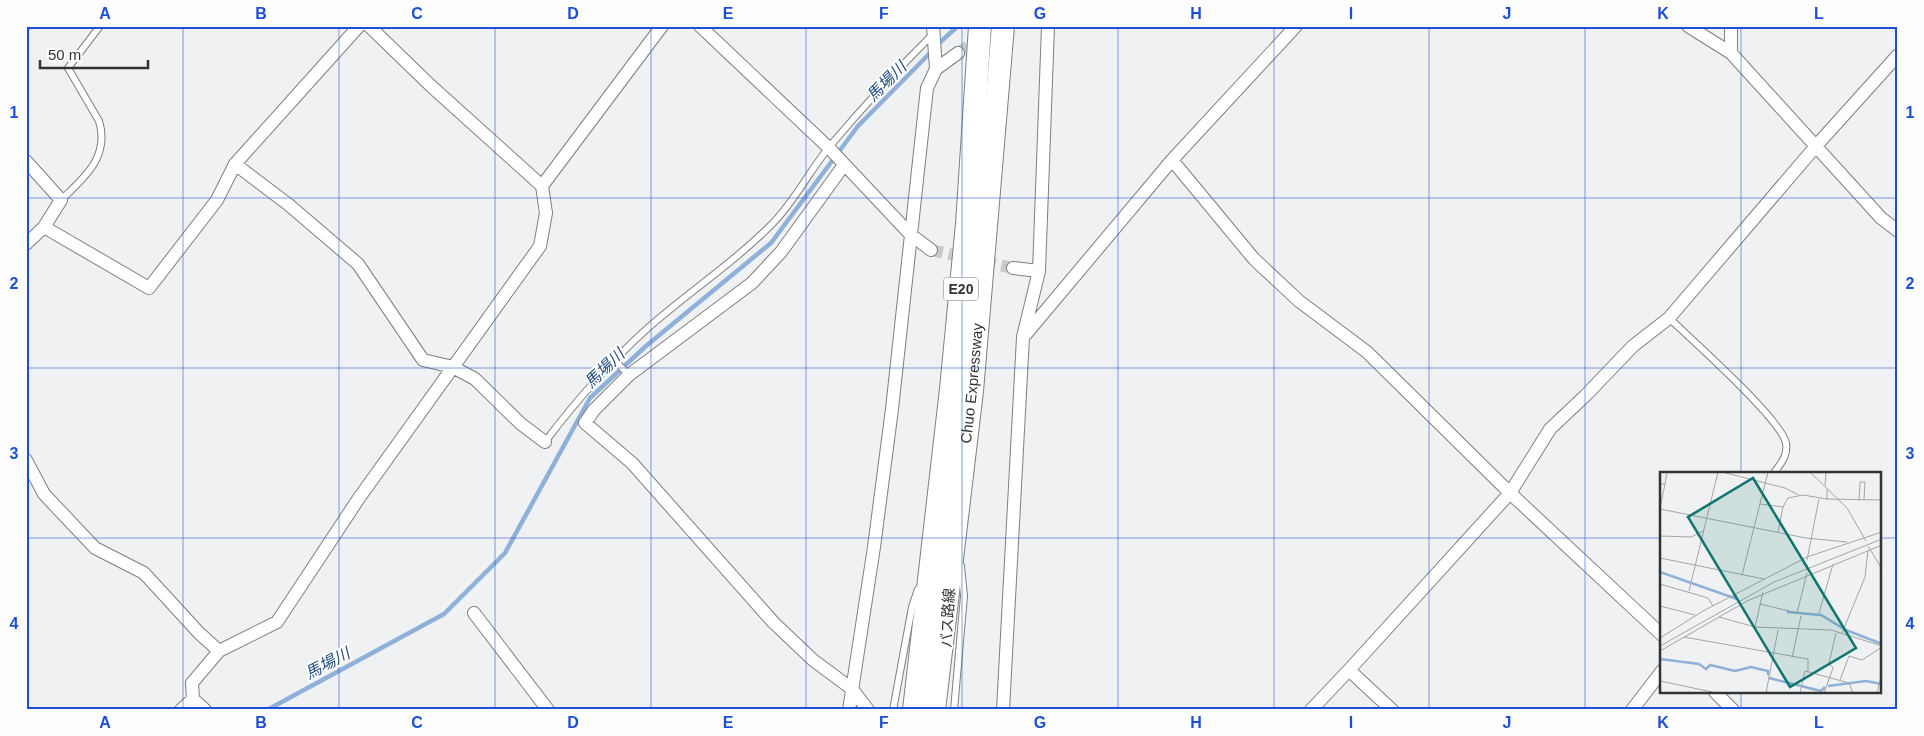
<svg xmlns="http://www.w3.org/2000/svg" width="1924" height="736" viewBox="0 0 1924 736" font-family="Arial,'Noto Sans JP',sans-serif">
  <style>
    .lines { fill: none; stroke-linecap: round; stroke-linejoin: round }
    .stream { stroke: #8fb1d9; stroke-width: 4.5 }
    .street-tunnel { stroke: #cacbcc; stroke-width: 12; stroke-dasharray: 12 6; stroke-linecap: butt }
    .lane-casing { stroke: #7e7f80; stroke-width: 8 }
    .street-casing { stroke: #7e7f80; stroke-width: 14 }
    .highway-casing { stroke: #7e7f80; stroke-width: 24 }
    .lane { stroke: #fff; stroke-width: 6 }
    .street { stroke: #fff; stroke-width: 12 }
    .highway { stroke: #fff; stroke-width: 22 }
    .grid { fill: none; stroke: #1d4ed8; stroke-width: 1; stroke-opacity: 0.55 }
    .labels { text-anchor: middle; stroke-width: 4; stroke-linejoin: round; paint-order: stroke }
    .shield { fill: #fefeff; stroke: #6f7070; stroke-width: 1 }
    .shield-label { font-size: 14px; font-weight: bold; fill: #323333 }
    .street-label { font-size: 15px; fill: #323333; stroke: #fefeff }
    .water-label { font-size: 16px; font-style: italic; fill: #204e81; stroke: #fefeff }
    .inset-river { fill: none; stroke: #8fb1d9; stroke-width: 2.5 }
    .inset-road { fill: none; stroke: #a4a5a6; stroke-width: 1 }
    .view { fill: #0f766e; fill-opacity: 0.15; stroke: #0f766e; stroke-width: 2.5 }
    .inset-edge { fill: none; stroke: #323333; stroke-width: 2.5 }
    .neatline { fill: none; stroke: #1d4ed8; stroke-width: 2 }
    .grid-label { font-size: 16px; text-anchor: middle; font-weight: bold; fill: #1d4ed8 }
  </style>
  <rect width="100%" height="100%" fill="#f0f1f2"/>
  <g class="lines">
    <path class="stream" d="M 26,32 L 29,26
      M 937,45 L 958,26
      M 267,710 L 444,614 L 505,553 L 590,398 L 646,346 L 771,243 L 858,126 L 932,51"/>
    <path class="street-tunnel" d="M 958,53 L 999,26
      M 931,250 L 1013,268"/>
    <defs>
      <path id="lane" d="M 61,200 C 84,178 110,157 99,121 L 68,68 L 100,26
        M 1669,318 C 1691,339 1781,419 1786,443 C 1788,456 1781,463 1774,473
        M 615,361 L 629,375
        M 545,442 C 574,403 613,359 649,327 C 690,291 736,261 774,222 C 796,199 810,170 830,146 C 863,107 897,70 933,34
        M 893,710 L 912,607 L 918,589
        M 954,710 L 964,596 L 961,566"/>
      <path id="street" d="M 700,26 L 829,148 L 910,234 L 931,250
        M 1688,26 L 1731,53 L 1881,218 L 1898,231
        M 1731,53 L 1731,26
        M 936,69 L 958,53
        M 1172,160 L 1254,259 L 1299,301 L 1367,352 L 1510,493 L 1662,635
        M 26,161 L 61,200 L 44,227 L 26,244
        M 235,164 L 289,205 L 358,264 L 423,360 L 453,367 L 475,379 L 521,424 L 545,442
        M 844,165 L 781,252 L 752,283 L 629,375 L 594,410 L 585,423 L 632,463 L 773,622 L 813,660 L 852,689 L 868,710
        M 542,186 L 662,26
        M 44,227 L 149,288 L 217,200 L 235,164 L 359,26
        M 1013,268 L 1039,271
        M 1026,334 L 1172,160 L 1296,26
        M 26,460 L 44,494 L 95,548 L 144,573 L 199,633 L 219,651
        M 474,613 L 548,710
        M 1349,670 L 1392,710
        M 1715,692 L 1733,710
        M 181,710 L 193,699
        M 205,710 L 193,699 L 192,683 L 219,651 L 277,622 L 359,498 L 540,246 L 546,213 L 542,186 L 431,86 L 369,26
        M 849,710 L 874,547 L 892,409 L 927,88 L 936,69 L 933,26
        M 1003,710 L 1023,337 L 1039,271 L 1048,26
        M 1311,710 L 1349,670 L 1510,493 L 1550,429 L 1586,395 L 1633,346 L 1669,318 L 1816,146 L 1898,55
        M 1632,710 L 1662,671"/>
      <g id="highway">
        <path d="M 914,710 L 951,389 L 967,224 L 980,26"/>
        <path id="s1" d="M 934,710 L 972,391 L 1003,26"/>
      </g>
    </defs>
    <use href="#lane" class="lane-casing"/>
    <use href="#street" class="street-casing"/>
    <use href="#highway" class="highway-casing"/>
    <use href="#lane" class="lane"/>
    <use href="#street" class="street"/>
    <use href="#highway" class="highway"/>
  </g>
  <path class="grid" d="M 183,26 L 183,710M 339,26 L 339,710M 495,26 L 495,710M 651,26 L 651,710M 806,26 L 806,710M 962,26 L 962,710M 1118,26 L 1118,710M 1274,26 L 1274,710M 1429,26 L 1429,710M 1585,26 L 1585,710M 1741,26 L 1741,473M 26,198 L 1898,198M 26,368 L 1898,368M 26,538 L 1662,538M 1880,538 L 1898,538M 1741,692 L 1741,710"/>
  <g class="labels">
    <rect class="shield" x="943.5" y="277.5" width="35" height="23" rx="4"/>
    <g class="shield-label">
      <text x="961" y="294">E20</text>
    </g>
    <g class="street-label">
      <text dy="5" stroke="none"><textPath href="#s1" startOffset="329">Chuo Expressway</textPath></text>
      <text transform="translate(948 618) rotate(-87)" y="5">バス路線</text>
    </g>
    <g class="water-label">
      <text transform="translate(886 81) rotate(-45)" y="6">馬場川</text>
      <text transform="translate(604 368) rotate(-44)" y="6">馬場川</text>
      <text transform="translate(327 663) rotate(-28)" y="6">馬場川</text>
    </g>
  </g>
  <g transform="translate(1660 472)">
    <rect width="221" height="221" fill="#f0f1f2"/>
    <path class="inset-river" d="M 0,100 L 77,127M 127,140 L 161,143 L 186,158 L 222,172M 0,187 L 39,192 L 46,197 L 50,193 L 75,199 L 91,195 L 108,199 L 108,203M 109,206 L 161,219 L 165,215M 168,214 L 206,209 L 222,212"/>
    <path class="inset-road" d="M 62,0 L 125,16 L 139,23M 150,0 L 187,36 L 206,69M 0,12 L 5,12 L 7,0M 165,14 L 166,1 L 171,0M 167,27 L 222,28M 199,29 L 200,10 L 205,10 L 204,28M 100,32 L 123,35 L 128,26 L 143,23 L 167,27 L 167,17M 0,36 L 5,12M 0,37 L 146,66 L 187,70M 118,60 L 123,35M 0,64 L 31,65 L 43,59M 208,74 L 222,97M 0,86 L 104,107M 147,88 L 159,27M 82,103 L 108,0M 0,112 L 48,126 L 53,134M 29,119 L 58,0M 100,132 L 137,141 L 147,101M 0,134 L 35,143M 159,141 L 173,92M 59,145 L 95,155 L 171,158 L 222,174M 95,155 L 103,120M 182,161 L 205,105 L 208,78M 24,165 L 148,187 L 148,199M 0,166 L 43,139 L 147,85 L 222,60M 0,174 L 114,110 L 222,67M 0,179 L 87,129 L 222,73M 132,186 L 141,144M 180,208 L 189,184 L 202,188 L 222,175M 0,209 L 57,221M 106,221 L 118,158M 140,221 L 145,199 L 189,211 L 193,221M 164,221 L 173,196 L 169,191 L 176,161M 217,221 L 222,201"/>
    <path class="view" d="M 93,6 L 196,176 L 130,215 L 28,45 Z"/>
    <rect width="221" height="221" class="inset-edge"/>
  </g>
  <rect width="1924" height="736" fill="none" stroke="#fefeff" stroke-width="55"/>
  <path d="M40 60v8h108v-8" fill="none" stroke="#323333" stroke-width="2.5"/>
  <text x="48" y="60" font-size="15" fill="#323333" stroke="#fefeff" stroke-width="4" paint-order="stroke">50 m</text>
  <rect x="28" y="28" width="1868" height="680" class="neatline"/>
  <g class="grid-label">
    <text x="105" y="19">A</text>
    <text x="261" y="19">B</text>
    <text x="417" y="19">C</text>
    <text x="573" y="19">D</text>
    <text x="728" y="19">E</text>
    <text x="884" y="19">F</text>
    <text x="1040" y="19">G</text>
    <text x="1196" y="19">H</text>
    <text x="1351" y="19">I</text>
    <text x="1507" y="19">J</text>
    <text x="1663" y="19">K</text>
    <text x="1819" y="19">L</text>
    <text x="14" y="118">1</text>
    <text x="1910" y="118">1</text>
    <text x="14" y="289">2</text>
    <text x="1910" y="289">2</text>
    <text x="14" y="459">3</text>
    <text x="1910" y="459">3</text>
    <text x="14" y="629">4</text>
    <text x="1910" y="629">4</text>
    <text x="105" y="728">A</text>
    <text x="261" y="728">B</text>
    <text x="417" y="728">C</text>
    <text x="573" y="728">D</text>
    <text x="728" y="728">E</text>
    <text x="884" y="728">F</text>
    <text x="1040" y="728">G</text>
    <text x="1196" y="728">H</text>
    <text x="1351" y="728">I</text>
    <text x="1507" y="728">J</text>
    <text x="1663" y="728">K</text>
    <text x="1819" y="728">L</text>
  </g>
</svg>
